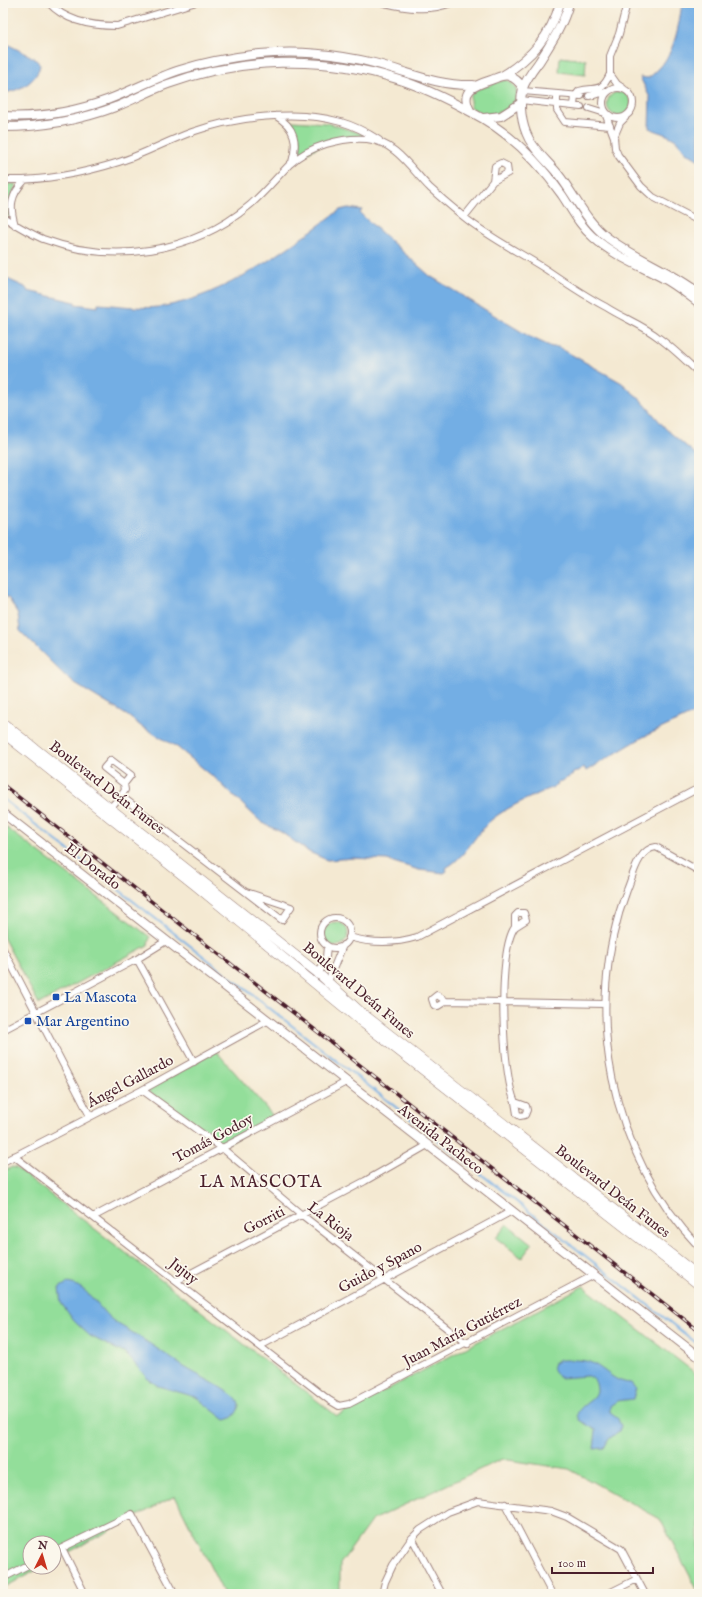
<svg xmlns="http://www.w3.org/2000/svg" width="702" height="1597" viewBox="0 0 702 1597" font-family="'IM FELL English',serif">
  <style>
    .green { fill: #93de9a; stroke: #6e7e62 }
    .water { fill: #73aee4; stroke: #5e6688 }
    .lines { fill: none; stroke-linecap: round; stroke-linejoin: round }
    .stream { stroke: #73aee4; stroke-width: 2 }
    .minor-casing { stroke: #9f847e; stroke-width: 8 }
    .tertiary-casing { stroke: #9f847e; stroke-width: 10 }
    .secondary-casing { stroke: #9f847e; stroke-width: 10 }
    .minor { stroke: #fff; stroke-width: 6 }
    .tertiary { stroke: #fff; stroke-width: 8 }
    .secondary { stroke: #fff; stroke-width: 9 }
    .rail-casing { stroke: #4a1f2b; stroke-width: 3.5 }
    .rail { stroke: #fbf7ec; stroke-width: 2; stroke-dasharray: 6; stroke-linecap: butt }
    .transit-dot { fill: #1a4fb4; stroke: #fbf7ec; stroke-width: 1.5 }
    .labels { text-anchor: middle; stroke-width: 3.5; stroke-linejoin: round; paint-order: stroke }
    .street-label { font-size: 15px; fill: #4a1f2b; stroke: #fbf7ec }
    .transit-label { font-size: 15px; fill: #164399; stroke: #fbf7ec; text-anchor: start }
    .quarter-label { font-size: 17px; letter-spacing: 1px; fill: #4a1f2b; stroke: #fbf7ec }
  </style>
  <rect width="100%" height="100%" fill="#fbf7ec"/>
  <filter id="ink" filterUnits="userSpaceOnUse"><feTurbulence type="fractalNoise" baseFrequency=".025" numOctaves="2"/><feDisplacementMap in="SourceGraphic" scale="8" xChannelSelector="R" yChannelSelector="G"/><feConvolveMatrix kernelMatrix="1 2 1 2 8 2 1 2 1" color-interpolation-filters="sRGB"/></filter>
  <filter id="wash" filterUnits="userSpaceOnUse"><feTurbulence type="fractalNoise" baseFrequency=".012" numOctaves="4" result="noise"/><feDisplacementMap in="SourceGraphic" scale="16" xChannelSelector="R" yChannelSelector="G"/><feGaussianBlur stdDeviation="0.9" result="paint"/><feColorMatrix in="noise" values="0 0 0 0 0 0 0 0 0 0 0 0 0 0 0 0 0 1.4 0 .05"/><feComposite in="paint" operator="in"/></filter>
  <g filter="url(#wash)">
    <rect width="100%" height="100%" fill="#f4e9d2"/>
    <path class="green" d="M 560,57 L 586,60 L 585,75 L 559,72 Z
      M 507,80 C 536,96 494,128 471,107 C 467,92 476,89 488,86 C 495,83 499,81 507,80 Z
      M607 104a12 12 0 1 1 24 0a12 12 0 1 1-24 0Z
      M 292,121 L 327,123 L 363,134 L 363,137 L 332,140 L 302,155 L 299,152 L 300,140 L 290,123 Z
      M 3,184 L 15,184 L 16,186 L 9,201 L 10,216 L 6,218 L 3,215 Z
      M 3,825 L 150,937 L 148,945 L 39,1004 L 3,937 Z
      M324 934a12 12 0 1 1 24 0a12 12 0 1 1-24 0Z
      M 216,1051 L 274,1117 L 223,1146 L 147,1090 Z
      M 12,1167 L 16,1168 L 337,1416 L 583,1286 L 699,1376 L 699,1593 L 660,1519 L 569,1469 L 502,1459 L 372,1520 L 340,1564 L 340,1594 L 224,1594 L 175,1496 L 54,1560 L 54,1543 L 30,1543 L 30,1567 L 42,1567 L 3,1588 L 3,1172 Z
      M 507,1224 L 532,1244 L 522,1258 L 496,1238 Z"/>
    <path class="water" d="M 682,3 L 699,3 L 699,160 L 686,152 L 676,140 L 669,136 L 649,128 L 650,98 L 640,77 L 648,78 C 673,61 678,32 682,3 Z
      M 3,40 C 12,50 35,54 40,65 C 37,82 19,91 3,93 Z
      M 348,208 L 362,210 L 360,213 L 365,218 L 430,276 L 530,337 L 552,347 L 558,347 L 622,383 L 642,401 L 666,429 L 699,457 L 699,711 L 643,737 L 586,771 L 584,767 L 572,774 L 573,775 L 557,783 L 558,785 C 538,794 503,808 488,823 C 473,838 465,857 446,868 L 447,871 L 444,873 L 419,870 L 387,860 L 354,858 L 327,860 L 309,852 L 281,832 L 261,822 L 216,779 L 177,747 L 142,727 L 128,716 L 75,684 L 64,675 L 20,631 L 18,614 L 9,599 L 3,594 L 3,383 L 6,368 L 3,339 L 3,277 L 25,287 L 28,291 L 75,302 L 75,304 L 98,307 L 98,304 C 118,305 140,309 159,307 C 224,298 289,247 340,210 Z
      M 67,1283 C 90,1285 99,1313 118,1324 C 141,1337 162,1352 184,1367 C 199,1376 215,1383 229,1393 C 234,1396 237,1399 239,1404 C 239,1412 233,1419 225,1420 L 196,1397 L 158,1386 L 147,1378 L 126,1354 L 90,1336 L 74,1321 L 61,1303 L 59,1288 Z
      M 560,1360 C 569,1360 584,1359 592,1363 C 607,1370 614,1383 632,1383 L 636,1388 L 633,1399 L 617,1401 L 610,1406 L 610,1412 L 617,1417 L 621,1426 L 619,1431 L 609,1439 L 604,1448 L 594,1449 L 596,1430 L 579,1420 L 577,1415 C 580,1402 602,1400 596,1384 C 595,1380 592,1377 587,1376 L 561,1378 C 555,1374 550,1371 554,1363 Z"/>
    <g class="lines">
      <path class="stream" d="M 3,799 L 699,1345"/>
    </g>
  </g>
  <g filter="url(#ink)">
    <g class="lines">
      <defs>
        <path id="minor" d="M 49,3 C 66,22 94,26 117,26 L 193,3
          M 384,3 C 407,8 428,12 451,3
          M 610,74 L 610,56 L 619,34 L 627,3
          M603 103a15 15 0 1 1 30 0a15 15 0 1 1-30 0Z
          M 523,91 L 581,96
          M 557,94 L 557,110 L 565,122 L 610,126
          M 589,96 L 606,92
          M 521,100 L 581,107
          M 574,106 L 575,96 L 579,91 C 596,86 601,94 610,74 L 617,84 L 623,88
          M 589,108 L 605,113 L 614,137 L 620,123 L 625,118
          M 276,116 C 295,127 298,142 292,162
          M 614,137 L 615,148 L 618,155 L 641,186 L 653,197 L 699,221
          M 501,163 L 507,166 L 508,173 L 493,181 L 495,166 Z
          M 3,180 C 43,181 81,174 119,162 C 144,154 167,141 192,132 C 235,117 297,109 341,122 C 355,126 368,133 379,140
          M 3,217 C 16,225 29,233 43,239 C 113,265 193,253 250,205 C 265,192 277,177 290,164 C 309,146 342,137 367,139 C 396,142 411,169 430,188 C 441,198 453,208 464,217 C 490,238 519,252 547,270 C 566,283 585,296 606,307 C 623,318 643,325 659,338 C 673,348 686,361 699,373
          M 464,217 L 493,181
          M 15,225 C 9,206 11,195 24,181
          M 699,781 L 697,789 L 699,789
          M 124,784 L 104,768 L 111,760 L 131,775 L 124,784 L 125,790 L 121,796 L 282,920 L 291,907 L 246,892
          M 111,807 L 121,796
          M 699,871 L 656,847 C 638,849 633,876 627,890 C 581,1010 610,1154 699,1247
          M 518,913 L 524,913 L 526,920 L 515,927 L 515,916 Z
          M320 933a15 15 0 1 1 30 0a15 15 0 1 1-30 0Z
          M 349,937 C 373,944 394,944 417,937 L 697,789
          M 3,949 L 90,1116
          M 137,959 L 194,1062
          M 318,976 L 326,957 L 327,946
          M 327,984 L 343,945
          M 437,995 L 446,1001 L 438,1006 L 434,1005 L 432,999 Z
          M 446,1001 L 605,1004
          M 3,1030 L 137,959 L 166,941
          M 142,1090 L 222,1148 L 302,1215 L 467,1344
          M 515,1102 C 502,1075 497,950 515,927
          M 515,1102 L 526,1106 L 527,1110 L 525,1115 L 520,1116 L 517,1114 Z
          M 14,1156 L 329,1400 L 339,1406 L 349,1404 L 594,1275
          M 3,1162 L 142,1090 L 267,1021
          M 93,1217 L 346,1082
          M 176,1281 L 365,1181 L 426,1146
          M 260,1346 L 512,1211
          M 505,1504 L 552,1594
          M 412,1538 L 442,1594
          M 62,1548 L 85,1594
          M 54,1552 L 132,1514 L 175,1594
          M 3,1578 L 30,1564
          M 382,1594 L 385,1582 L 393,1565 L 412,1538 L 420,1530 L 448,1512 L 478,1501 L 551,1511 L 567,1517 L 621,1549 L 645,1594
          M 607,1594 L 637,1579"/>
        <path id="tertiary" d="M 569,3 C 563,26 551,43 539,62 C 533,70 526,79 523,88 C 519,104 521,124 529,139 C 536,152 548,162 558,174 C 575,195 585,221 608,238 C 636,259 671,271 699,293
          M 502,76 C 531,58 551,36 560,3
          M 523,88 C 520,83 515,78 509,76 C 503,74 497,78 491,80 C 475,85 458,91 471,112 C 508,131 538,161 562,195 C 572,210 580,226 593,237 C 613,255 638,265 661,277 C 675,284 687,294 699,303
          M 3,116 C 38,118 74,112 107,100 C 131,91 155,78 180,70 C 205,62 233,57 260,54 C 296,50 338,54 374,63 C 409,72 436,86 473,85
          M 484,118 L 501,116 L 521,103
          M 3,127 C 42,127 81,120 118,106 C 135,99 151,90 168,84 C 240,58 323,55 397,79 C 423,87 447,99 471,112
          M 3,813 L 699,1357"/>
        <path id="secondary" d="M 3,723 L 319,974 L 361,1012 L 699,1276
          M 3,733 L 196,886 L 364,1024 L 699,1285"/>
      </defs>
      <use href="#minor" class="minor-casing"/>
      <use href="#tertiary" class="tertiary-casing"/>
      <use href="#secondary" class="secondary-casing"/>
      <use href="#minor" class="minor"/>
      <use href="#tertiary" class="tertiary"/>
      <use href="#secondary" class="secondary"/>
      <defs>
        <path id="rail" d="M 3,785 L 699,1331"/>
      </defs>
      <use href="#rail" class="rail-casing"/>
      <use href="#rail" class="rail"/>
    </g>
  </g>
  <g class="transit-dot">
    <rect x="52" y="993" width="8" height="8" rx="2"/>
    <rect x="24" y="1017" width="8" height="8" rx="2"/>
  </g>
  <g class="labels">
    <g class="street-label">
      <text transform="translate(107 787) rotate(38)" y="5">Boulevard Deán Funes</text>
      <text transform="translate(93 866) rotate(38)" y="5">El Dorado</text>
      <text transform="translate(359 990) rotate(40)" y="5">Boulevard Deán Funes</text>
      <text transform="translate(130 1081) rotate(-28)" y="5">Ángel Gallardo</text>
      <text transform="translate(213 1138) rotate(-28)" y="5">Tomás Godoy</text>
      <text transform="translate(441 1139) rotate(38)" y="5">Avenida Pacheco</text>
      <text transform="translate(613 1191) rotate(38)" y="5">Boulevard Deán Funes</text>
      <text transform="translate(264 1220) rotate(-27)" y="5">Gorriti</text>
      <text transform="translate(331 1221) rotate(38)" y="5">La Rioja</text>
      <text transform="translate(380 1267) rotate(-28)" y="5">Guido y Spano</text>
      <text transform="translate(184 1271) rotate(38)" y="5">Jujuy</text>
      <text transform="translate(462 1331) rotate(-28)" y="5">Juan María Gutiérrez</text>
    </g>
    <g class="transit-label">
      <text x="64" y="1002">La Mascota</text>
      <text x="36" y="1026">Mar Argentino</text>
    </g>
    <g class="quarter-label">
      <text x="261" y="1187">LA MASCOTA</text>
    </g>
  </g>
  <rect width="702" height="1597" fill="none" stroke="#fbf7ec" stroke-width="16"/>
  <g transform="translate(42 1555) rotate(5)"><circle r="19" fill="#fbf7ec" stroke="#b4a19f"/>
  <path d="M0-3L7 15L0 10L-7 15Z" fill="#c8321e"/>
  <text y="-6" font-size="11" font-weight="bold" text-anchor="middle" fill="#4a1f2b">N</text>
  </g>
  <path d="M552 1567v6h101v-6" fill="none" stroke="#4a1f2b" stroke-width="2"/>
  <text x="558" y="1567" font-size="12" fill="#4a1f2b" stroke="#fbf7ec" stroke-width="3" paint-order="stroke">100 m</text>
</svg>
